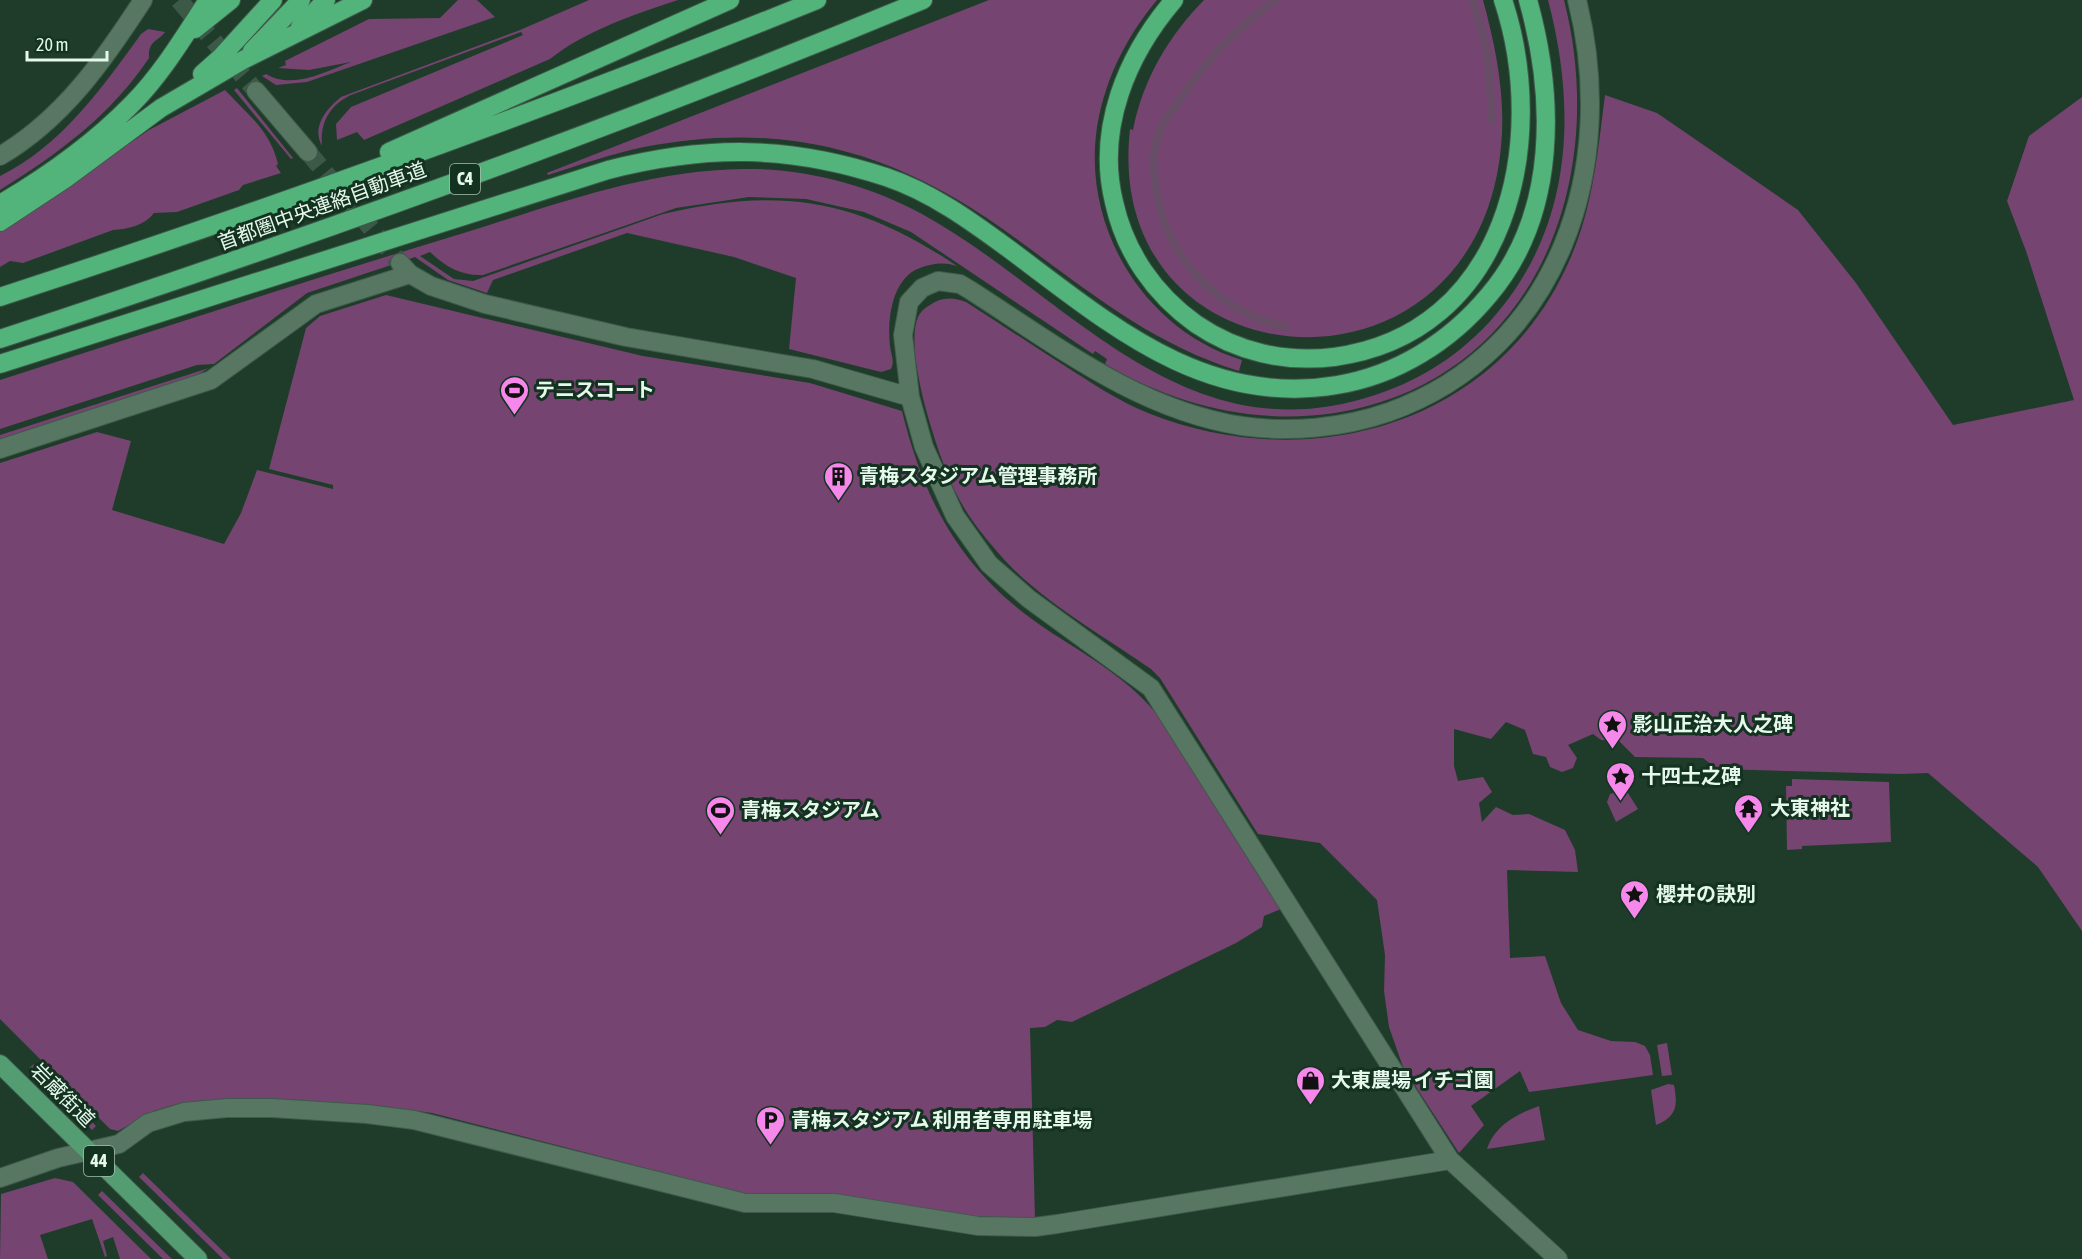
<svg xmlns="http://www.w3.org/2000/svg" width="2082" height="1259" viewBox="0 0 2082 1259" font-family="'Asap Condensed','Noto Sans JP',sans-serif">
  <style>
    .green { fill: #754470 }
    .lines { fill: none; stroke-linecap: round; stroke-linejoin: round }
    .stream { stroke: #674d66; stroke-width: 8 }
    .street-tunnel { stroke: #3c5846; stroke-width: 18; stroke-dasharray: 18 9; stroke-linecap: butt }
    .street-casing { stroke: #3f5a4b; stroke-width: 20 }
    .primary-casing { stroke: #3f5a4b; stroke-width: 20 }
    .highway-casing { stroke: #3f5a4b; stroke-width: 20 }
    .street { stroke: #577762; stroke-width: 18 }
    .primary { stroke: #549c71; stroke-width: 18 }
    .highway { stroke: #52b47b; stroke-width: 18 }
    .labels { text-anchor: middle; stroke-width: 6; stroke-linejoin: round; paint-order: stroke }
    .shield { fill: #133220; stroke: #a7bdaf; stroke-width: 1.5 }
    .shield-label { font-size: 18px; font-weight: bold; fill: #e6f8ec }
    .street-label { font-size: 20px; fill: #e6f8ec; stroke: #133220 }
    .poi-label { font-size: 20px; font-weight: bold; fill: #e6f8ec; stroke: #133220; text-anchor: start }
  </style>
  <rect width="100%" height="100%" fill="#1e3c29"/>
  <path class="green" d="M 458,0 L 477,0 L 495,17 L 307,82 L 276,85 L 262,76 L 266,74 C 293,90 324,72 351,62 L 309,70 L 278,68 L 286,65 L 285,61 L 369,19 L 440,18 Z
    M 589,0 L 678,0 C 635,14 585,31 550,59 L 364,140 L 357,132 L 337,140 L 336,124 L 351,107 L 523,35 L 521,32 L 351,95 C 330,105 320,122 322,146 C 311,127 327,108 341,97 L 520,30 Z
    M 989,0 L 1157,0 C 1125,38 1102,85 1096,135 C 1085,233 1147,331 1242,360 L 1239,371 C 1152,344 1091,293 1018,240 C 901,153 789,119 644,147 C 611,154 579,165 548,175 L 547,173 Z
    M 1204,0 L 1483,0 C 1496,48 1506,97 1501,147 C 1475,418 1101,388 1130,129 L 1133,130 C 1143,79 1168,37 1204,0 Z
    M 1548,0 L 1564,0 C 1610,180 1536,381 1335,413 C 1255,425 1174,405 1105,364 L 1107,359 L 1095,351 L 1093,354 L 911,232 L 864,212 L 806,199 L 749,197 L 676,208 L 483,275 C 461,276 446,267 430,252 L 420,256 L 454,279 L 473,281 L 663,214 C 779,186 858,199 957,266 C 944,262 933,263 920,268 C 892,278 887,319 890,346 C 891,355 895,361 891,369 L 881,372 L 789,349 L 796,278 L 734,257 L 627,233 L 493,280 L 487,293 L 448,280 L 415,257 L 307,293 L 214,364 L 197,365 L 0,429 L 0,380 C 156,330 311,279 467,232 C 557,204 648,170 743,169 C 804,168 869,185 922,214 C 1069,295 1183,459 1375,395 C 1425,379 1470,348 1502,307 C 1573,218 1576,106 1548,0 Z
    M 148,29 L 165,32 C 158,42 148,40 149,58 C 112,114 57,155 0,190 L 0,176 C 61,146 102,88 141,34 Z
    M 237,88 L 293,158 L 291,159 L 234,90 Z
    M 225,90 C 248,115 270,130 278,164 L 276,166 L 281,173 L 243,185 L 239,190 L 177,212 L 154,213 C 144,226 128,229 113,230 L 23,263 L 10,261 L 0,267 L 0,232 L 149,130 Z
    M 1605,95 L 1657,113 L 1798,210 L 1856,283 L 1953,425 L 2074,400 L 2026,251 L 2007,201 L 2029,136 L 2082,97 L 2082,931 L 2038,867 L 1928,773 L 1900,774 L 1717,769 L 1703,758 L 1635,757 L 1619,741 L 1601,740 L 1593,734 L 1568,745 L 1577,758 L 1573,768 L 1562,772 L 1550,767 L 1546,757 L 1533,754 L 1525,730 L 1506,722 L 1491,739 L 1454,729 L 1454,766 L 1458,781 L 1483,777 L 1492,792 L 1479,803 L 1482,822 L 1496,807 L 1513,815 L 1529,814 L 1565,830 L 1575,850 L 1578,872 L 1507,870 L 1510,958 L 1545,956 L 1561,1003 L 1578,1030 L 1611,1041 L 1635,1042 L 1645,1046 L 1650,1055 L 1653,1075 L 1529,1092 L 1520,1071 L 1471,1106 L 1484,1125 L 1459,1153 L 1403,1067 L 1389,1027 L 1384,991 L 1385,955 L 1377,900 L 1320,843 L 1258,834 L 1160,678 L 1151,669 C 1105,637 1037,598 1001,556 C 985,538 967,516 956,493 C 939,459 903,352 918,317 C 922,309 928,306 935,302 C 946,297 955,298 966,302 C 999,323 1032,345 1065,366 C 1092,383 1118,401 1148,413 C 1309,477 1498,426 1570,259 C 1593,208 1598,150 1605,95 Z
    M 386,295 L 643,356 L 810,383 L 902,411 C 925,505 964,574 1046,629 C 1084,654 1126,677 1155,712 L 1281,909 L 1264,916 L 1262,927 L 1236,943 L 1072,1022 L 1057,1020 L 1045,1027 L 1030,1028 L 1035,1219 L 967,1216 L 746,1194 L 432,1113 L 373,1105 L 213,1100 L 173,1105 L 154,1111 L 118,1131 L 110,1129 L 0,1019 L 0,463 L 97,432 L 131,441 L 112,510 L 224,544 L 241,513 L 257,470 L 333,489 L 333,485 L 269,469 L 306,328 L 320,316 Z
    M 209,368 L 195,376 L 0,439 L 0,435 Z
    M 1792,779 L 1889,782 L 1891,842 L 1802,846 L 1802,849 L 1787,850 L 1786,786 L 1792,786 Z
    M 1621,790 L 1628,793 L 1638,809 L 1616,822 L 1607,802 L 1610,794 Z
    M 1667,1043 L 1672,1075 L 1662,1076 L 1657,1045 Z
    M 34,1064 L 96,1126 L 92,1130 L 29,1068 Z
    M 1668,1084 L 1674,1085 C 1678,1105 1677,1117 1656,1125 L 1651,1090 Z
    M 1539,1106 L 1545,1140 L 1487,1149 C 1495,1125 1517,1114 1539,1106 Z
    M 143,1173 L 231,1259 L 223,1259 L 139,1177 Z
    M 55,1178 L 73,1182 L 151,1259 L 120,1259 L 113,1237 L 103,1241 L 107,1256 L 105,1257 L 92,1219 L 40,1235 L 48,1259 L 0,1259 L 1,1194 Z
    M 102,1191 L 172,1259 L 163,1259 L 98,1195 Z"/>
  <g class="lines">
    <path class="stream" d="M 1276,0 C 1232,31 1206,61 1176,105 C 1170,114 1163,121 1159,132 C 1153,148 1153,169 1156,186 C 1165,257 1217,312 1286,327
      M 1473,0 L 1488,56 L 1492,121"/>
    <path class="street-tunnel" d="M 179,0 L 256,91
      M 308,152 L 400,263"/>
    <defs>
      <path id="street" d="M 256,91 L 308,152
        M 0,156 C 63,119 104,60 143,0
        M 400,263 L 410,274 L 431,286 L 485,304 L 626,337 L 813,369 L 910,397
        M 0,449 L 211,380 L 316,304 L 410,274
        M 0,1178 L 58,1158 L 119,1144 L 148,1123 L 184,1112 L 227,1108 L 272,1108 L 367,1114 L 414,1120 L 745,1203 L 834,1203 L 978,1226 L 1035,1227 L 1057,1224 L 1450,1160
        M 1558,1259 L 1450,1160 L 1151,688 L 1029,599 L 989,564 L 955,516 L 924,447 L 910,397 L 903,335 L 909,302 L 922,288 L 938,281 L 960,284 L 970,290 C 1056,345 1139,410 1242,426 C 1290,433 1343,428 1389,412 C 1560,351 1619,166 1577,0"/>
      <path id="primary" d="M 0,1064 L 198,1259"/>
      <path id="highway" d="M 1174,0 C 1127,55 1096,128 1114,202 C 1125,252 1154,294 1196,324 C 1237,352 1285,363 1334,357 C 1507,334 1550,142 1503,0
        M 300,27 L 326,0
        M 195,29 L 231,0
        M 252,51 L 301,0
        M 202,74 L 220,58 L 273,0
        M 389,152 L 730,0
        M 0,204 C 46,177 94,143 132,104 C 162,74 185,35 208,0
        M 0,222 L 65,179 L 161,108 L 243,60 L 363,0
        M 0,297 C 275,207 548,109 817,0
        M 0,339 C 312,237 620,126 923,0
        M 0,364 L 608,170 C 706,145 789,145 886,177 C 931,192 971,221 1009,249 C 1107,322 1204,408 1337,385 C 1397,375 1450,342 1489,295 C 1558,214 1555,97 1528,0"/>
    </defs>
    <use href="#street" class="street-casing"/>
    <use href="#primary" class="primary-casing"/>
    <use href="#highway" class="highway-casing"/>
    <use href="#street" class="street"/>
    <use href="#primary" class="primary"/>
    <use href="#highway" class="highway"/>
  </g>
  <defs>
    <symbol id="stadium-pin" viewBox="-11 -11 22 30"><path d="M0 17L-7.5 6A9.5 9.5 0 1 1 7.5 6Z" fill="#f788eb" stroke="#133220"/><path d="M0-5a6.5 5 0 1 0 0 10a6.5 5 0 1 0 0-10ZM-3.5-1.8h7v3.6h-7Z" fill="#111"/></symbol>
    <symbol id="building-pin" viewBox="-11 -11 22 30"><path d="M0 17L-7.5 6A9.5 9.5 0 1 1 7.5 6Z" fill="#f788eb" stroke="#133220"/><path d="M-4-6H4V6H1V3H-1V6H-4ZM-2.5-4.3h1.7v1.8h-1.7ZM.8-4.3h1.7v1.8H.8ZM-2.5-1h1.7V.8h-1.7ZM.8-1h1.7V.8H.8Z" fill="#111"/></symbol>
    <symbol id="sight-pin" viewBox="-11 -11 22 30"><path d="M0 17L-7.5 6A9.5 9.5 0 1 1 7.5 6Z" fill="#f788eb" stroke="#133220"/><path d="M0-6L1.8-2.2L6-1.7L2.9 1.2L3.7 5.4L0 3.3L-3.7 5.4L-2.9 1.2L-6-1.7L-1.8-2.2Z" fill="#111"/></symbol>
    <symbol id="temple-pin" viewBox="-11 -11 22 30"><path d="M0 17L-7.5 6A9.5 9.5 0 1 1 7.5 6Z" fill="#f788eb" stroke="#133220"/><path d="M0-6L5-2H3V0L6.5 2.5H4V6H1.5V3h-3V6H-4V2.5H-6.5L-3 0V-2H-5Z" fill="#111"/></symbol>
    <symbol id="shop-pin" viewBox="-11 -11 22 30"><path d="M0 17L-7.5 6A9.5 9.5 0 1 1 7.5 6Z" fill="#f788eb" stroke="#133220"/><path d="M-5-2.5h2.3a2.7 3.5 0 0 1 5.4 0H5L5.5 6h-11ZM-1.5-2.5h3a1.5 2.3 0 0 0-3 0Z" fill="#111"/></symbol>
    <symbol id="parking-pin" viewBox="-11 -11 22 30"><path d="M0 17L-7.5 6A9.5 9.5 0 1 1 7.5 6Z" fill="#f788eb" stroke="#133220"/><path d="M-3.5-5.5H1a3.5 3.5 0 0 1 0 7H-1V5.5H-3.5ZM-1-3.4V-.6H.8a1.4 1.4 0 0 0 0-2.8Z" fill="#111"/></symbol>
  </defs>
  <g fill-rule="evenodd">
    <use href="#stadium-pin" x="498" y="374" width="33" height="45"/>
    <use href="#building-pin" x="822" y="460" width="33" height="45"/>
    <use href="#sight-pin" x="1596" y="708" width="33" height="45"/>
    <use href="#sight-pin" x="1604" y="760" width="33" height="45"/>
    <use href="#temple-pin" x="1732" y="792" width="33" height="45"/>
    <use href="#stadium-pin" x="704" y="794" width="33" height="45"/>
    <use href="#sight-pin" x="1618" y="878" width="33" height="45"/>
    <use href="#shop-pin" x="1294" y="1064" width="33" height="45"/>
    <use href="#parking-pin" x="754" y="1104" width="33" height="45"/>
  </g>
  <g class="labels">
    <g class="shield">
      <rect x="450" y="164" width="30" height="30" rx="4.5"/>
      <rect x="84" y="1146" width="30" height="30" rx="4.5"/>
    </g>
    <g class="shield-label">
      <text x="465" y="185">C4</text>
      <text x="99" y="1167">44</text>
    </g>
    <g class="street-label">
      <text transform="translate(322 206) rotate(-20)" y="7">首都圏中央連絡自動車道</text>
      <text transform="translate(63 1095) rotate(45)" y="7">岩蔵街道</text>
    </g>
    <g class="poi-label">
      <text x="535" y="397">テニスコート</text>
      <text x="859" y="483">青梅スタジアム管理事務所</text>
      <text x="1633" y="731">影山正治大人之碑</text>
      <text x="1641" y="783">十四士之碑</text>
      <text x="1770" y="815">大東神社</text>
      <text x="741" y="817">青梅スタジアム</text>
      <text x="1656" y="901">櫻井の訣別</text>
      <text x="1331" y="1087">大東農場 イチゴ園</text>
      <text x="791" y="1127">青梅スタジアム 利用者専用駐車場</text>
    </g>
  </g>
  <path d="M27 51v9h80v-9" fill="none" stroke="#e6f8ec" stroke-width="3"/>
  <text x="36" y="51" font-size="18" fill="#e6f8ec" stroke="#133220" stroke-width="4.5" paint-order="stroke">20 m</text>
</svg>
